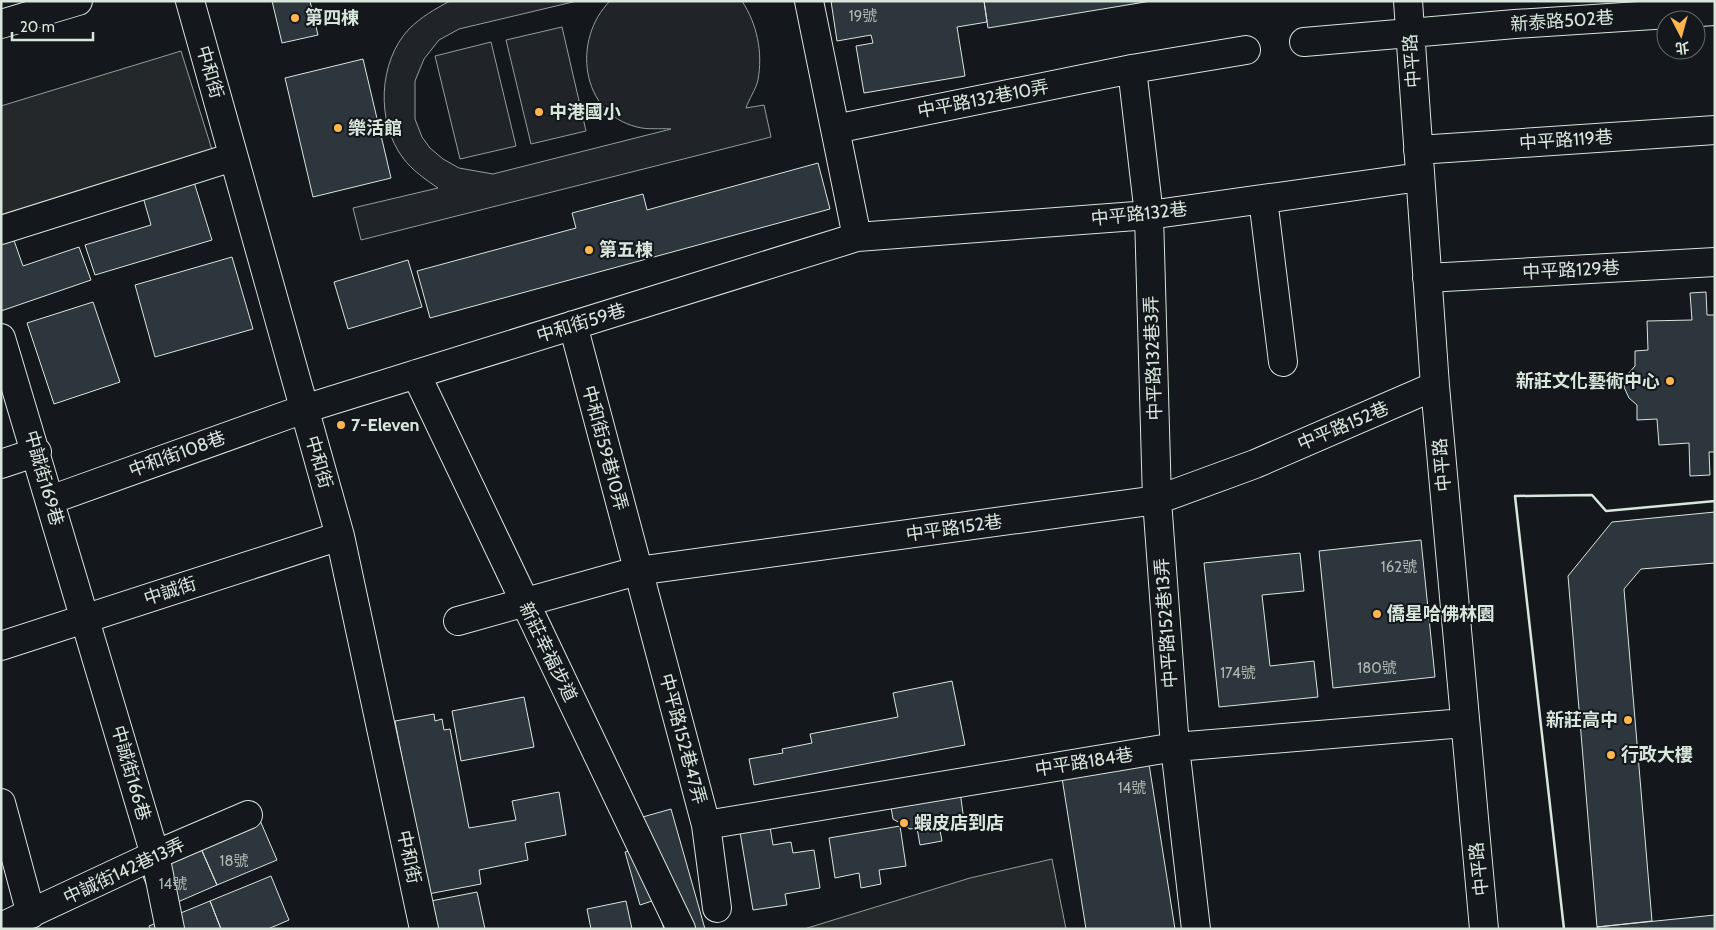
<svg xmlns="http://www.w3.org/2000/svg" width="1716" height="930" viewBox="0 0 1716 930" font-family="Cabin,'Noto Sans TC',sans-serif">
  <style>
    .green { fill: #202428; stroke: #939e99 }
    .parking { fill: #24282b; stroke: #939e99 }
    .building { fill: #2c363c; stroke: #d8e6dc }
    .lines { fill: none; stroke-linecap: round; stroke-linejoin: round }
    .minor-casing { stroke: #d8e6dc; stroke-width: 30 }
    .minor { stroke: #14181c; stroke-width: 28 }
    .wall { stroke: #d8e6dc; stroke-width: 2.5 }
    .poi-dot { fill: #ffb74d; stroke: #14181c; stroke-width: 2 }
    .labels { text-anchor: middle; stroke-width: 4; stroke-linejoin: round; paint-order: stroke }
    .number-label { font-size: 15px; fill: #adbab4 }
    .poi-label { font-size: 18px; font-weight: bold; fill: #d8e6dc; stroke: #14181c; text-anchor: start }
    .street-label { font-size: 18px; fill: #d8e6dc; stroke: #14181c }
  </style>
  <rect width="100%" height="100%" fill="#14181c"/>
  <path class="green" d="M 450,1 L 577,1 L 459,29 L 439,40 L 424,59 L 415,81 L 415,119 L 422,137 L 430,148 L 443,159 L 459,168 L 493,174 L 671,129 C 660,128 648,130 637,127 C 580,113 572,39 610,1 L 742,1 C 757,24 763,52 758,80 C 756,89 749,99 746,108 L 764,105 L 771,137 L 361,240 L 353,208 L 438,188 C 426,180 412,170 403,158 C 376,122 378,62 409,29 C 421,17 435,9 450,1 Z
    M 562,27 L 586,131 L 531,144 L 506,40 Z
    M 491,42 L 516,146 L 460,159 L 435,56 Z"/>
  <path class="parking" d="M 181,51 L 213,153 L 1,218 L 1,106 Z
    M 1052,859 L 1066,929 L 804,929 L 970,878 Z"/>
  <path class="building" d="M 272,1 L 310,1 L 318,35 L 282,43 Z
    M 831,1 L 984,1 L 987,22 L 957,27 L 965,76 L 864,93 L 856,46 L 873,43 L 871,35 L 837,41 Z
    M 984,1 L 1151,1 L 988,28 Z
    M 363,59 L 391,178 L 313,197 L 285,78 Z
    M 818,163 L 830,209 L 430,318 L 417,271 L 576,228 L 572,213 L 643,194 L 647,210 Z
    M 194,182 L 212,240 L 95,275 L 85,245 L 151,225 L 143,197 Z
    M 10,229 L 23,266 L 79,247 L 91,280 L 1,311 L 1,232 Z
    M 232,257 L 253,329 L 155,357 L 135,285 Z
    M 408,260 L 422,307 L 348,329 L 334,282 Z
    M 1706,292 L 1707,315 L 1715,315 L 1715,452 L 1709,452 L 1710,475 L 1690,476 L 1689,443 L 1659,445 L 1657,419 L 1637,420 L 1637,405 L 1629,398 L 1624,387 L 1627,375 L 1635,366 L 1635,351 L 1648,350 L 1647,321 L 1692,320 L 1690,293 Z
    M 93,302 L 120,382 L 54,404 L 27,323 Z
    M 1715,512 L 1715,563 L 1641,569 L 1624,589 L 1652,921 L 1597,927 L 1568,576 L 1612,522 Z
    M 1421,540 L 1435,677 L 1333,688 L 1319,551 Z
    M 1300,553 L 1304,591 L 1262,595 L 1270,666 L 1314,661 L 1318,697 L 1219,707 L 1204,563 Z
    M 952,681 L 965,745 L 754,785 L 749,759 L 783,753 L 782,749 L 812,743 L 810,734 L 898,717 L 893,693 Z
    M 524,697 L 534,747 L 461,761 L 452,711 Z
    M 434,714 L 435,721 L 442,719 L 444,730 L 450,729 L 469,828 L 516,820 L 512,801 L 559,792 L 566,835 L 525,843 L 528,860 L 479,870 L 481,884 L 428,894 L 395,721 Z
    M 1149,764 L 1175,929 L 1086,929 L 1062,778 Z
    M 959,784 L 964,821 L 939,825 L 942,841 L 920,845 L 917,828 L 910,829 L 893,819 L 889,795 Z
    M 671,809 L 705,929 L 664,929 L 655,900 L 640,905 L 625,852 L 640,848 L 632,820 Z
    M 259,818 L 277,860 L 217,885 L 199,844 Z
    M 900,826 L 906,866 L 879,870 L 881,884 L 861,888 L 859,873 L 835,878 L 829,838 Z
    M 770,827 L 773,845 L 791,842 L 793,853 L 814,850 L 820,888 L 785,894 L 787,905 L 753,910 L 740,832 Z
    M 199,844 L 217,885 L 157,911 L 140,869 Z
    M 271,876 L 289,920 L 268,929 L 221,929 L 210,901 Z
    M 477,892 L 485,929 L 436,929 L 431,901 Z
    M 210,901 L 221,929 L 150,929 L 149,926 Z
    M 626,901 L 632,929 L 591,929 L 587,909 Z
    M 1715,915 L 1715,929 L 1598,929 L 1597,927 Z"/>
  <g class="lines">
    <defs>
      <path id="minor" d="M 190,1 L 340,536 L 424,929
        M 809,1 L 857,237
        M 1408,1 L 1435,386 L 1484,929
        M 1,24 L 78,1
        M 1304,42 L 1515,24 L 1715,11
        M 1132,69 L 1149,215 L 1157,500 L 1175,747 L 1196,929
        M 835,129 L 1132,69 L 1246,50
        M 1418,150 L 1715,130
        M 1263,199 L 1283,362
        M 1,230 L 233,157
        M 1427,278 L 1715,262
        M 573,325 L 706,825 L 717,908
        M 1,338 L 155,855 L 170,929
        M 416,374 L 681,929
        M 1,464 L 37,452
        M 50,500 L 304,409 L 857,237 L 1149,215 L 1420,177
        M 458,621 L 637,571 L 1157,500 L 1255,464 L 1435,386
        M 1,646 L 340,536
        M 1,803 L 31,914
        M 706,825 L 1175,747 L 1464,723
        M 1,927 L 155,855 L 248,815"/>
    </defs>
    <use href="#minor" class="minor-casing"/>
    <use href="#minor" class="minor"/>
    <path class="wall" d="M 1564,929 L 1515,496 L 1592,495 L 1606,511 L 1715,501"/>
  </g>
  <g class="poi-dot">
    <circle cx="295" cy="18" r="5"/>
    <circle cx="539" cy="112" r="5"/>
    <circle cx="338" cy="128" r="5"/>
    <circle cx="589" cy="250" r="5"/>
    <circle cx="1670" cy="381" r="5"/>
    <circle cx="341" cy="425" r="5"/>
    <circle cx="1377" cy="614" r="5"/>
    <circle cx="1628" cy="720" r="5"/>
    <circle cx="1611" cy="755" r="5"/>
    <circle cx="904" cy="823" r="5"/>
  </g>
  <g class="labels">
    <g class="number-label">
      <text x="863" y="21">19號</text>
      <text x="1399" y="572">162號</text>
      <text x="1377" y="673">180號</text>
      <text x="1238" y="678">174號</text>
      <text x="1132" y="793">14號</text>
      <text x="234" y="866">18號</text>
      <text x="173" y="889">14號</text>
    </g>
    <g class="poi-label">
      <text x="305" y="24">第四棟</text>
      <text x="549" y="118">中港國小</text>
      <text x="348" y="134">樂活館</text>
      <text x="599" y="256">第五棟</text>
      <text x="1660" y="387" text-anchor="end">新莊文化藝術中心</text>
      <text x="351" y="431">7-Eleven</text>
      <text x="1387" y="620">僑星哈佛林園</text>
      <text x="1618" y="726" text-anchor="end">新莊高中</text>
      <text x="1621" y="761">行政大樓</text>
      <text x="914" y="829">蝦皮店到店</text>
    </g>
    <g class="street-label">
      <text transform="translate(1562 21) rotate(-4)" y="6">新泰路502巷</text>
      <text transform="translate(1412 61) rotate(-94)" y="6">中平路</text>
      <text transform="translate(210 72) rotate(74)" y="6">中和街</text>
      <text transform="translate(983 99) rotate(-11)" y="6">中平路132巷10弄</text>
      <text transform="translate(1566 140) rotate(-4)" y="6">中平路119巷</text>
      <text transform="translate(1139 214) rotate(-6)" y="6">中平路132巷</text>
      <text transform="translate(1571 270) rotate(-3)" y="6">中平路129巷</text>
      <text transform="translate(581 323) rotate(-17)" y="6">中和街59巷</text>
      <text transform="translate(1153 358) rotate(-92)" y="6">中平路132巷3弄</text>
      <text transform="translate(1343 426) rotate(-23)" y="6">中平路152巷</text>
      <text transform="translate(605 448) rotate(75)" y="6">中和街59巷10弄</text>
      <text transform="translate(177 454) rotate(-20)" y="6">中和街108巷</text>
      <text transform="translate(319 462) rotate(74)" y="6">中和街</text>
      <text transform="translate(1442 465) rotate(-95)" y="6">中平路</text>
      <text transform="translate(44 478) rotate(74)" y="6">中誠街169巷</text>
      <text transform="translate(954 528) rotate(-8)" y="6">中平路152巷</text>
      <text transform="translate(170 591) rotate(-18)" y="6">中誠街</text>
      <text transform="translate(1166 623) rotate(-94)" y="6">中平路152巷13弄</text>
      <text transform="translate(548 652) rotate(64)" y="6">新莊幸福步道</text>
      <text transform="translate(683 739) rotate(75)" y="6">中平路152巷47弄</text>
      <text transform="translate(1084 762) rotate(-9)" y="6">中平路184巷</text>
      <text transform="translate(131 773) rotate(74)" y="6">中誠街166巷</text>
      <text transform="translate(409 857) rotate(78)" y="6">中和街</text>
      <text transform="translate(1479 869) rotate(-96)" y="6">中平路</text>
      <text transform="translate(124 871) rotate(-25)" y="6">中誠街142巷13弄</text>
    </g>
  </g>
  <rect width="1716" height="930" fill="none" stroke="#d8e6dc" stroke-width="5"/>
  <g transform="translate(1681 35) rotate(174)"><circle r="24" fill="#14181c" stroke="#626a69"/>
  <path d="M0-4L9 19L0 12L-9 19Z" fill="#ffb74d"/>
  <text y="-8" font-size="14" font-weight="bold" text-anchor="middle" fill="#d8e6dc">北</text>
  </g>
  <path d="M12 32v8h81v-8" fill="none" stroke="#d8e6dc" stroke-width="2.5"/>
  <text x="20" y="32" font-size="15" fill="#d8e6dc" stroke="#14181c" stroke-width="4" paint-order="stroke">20 m</text>
</svg>
